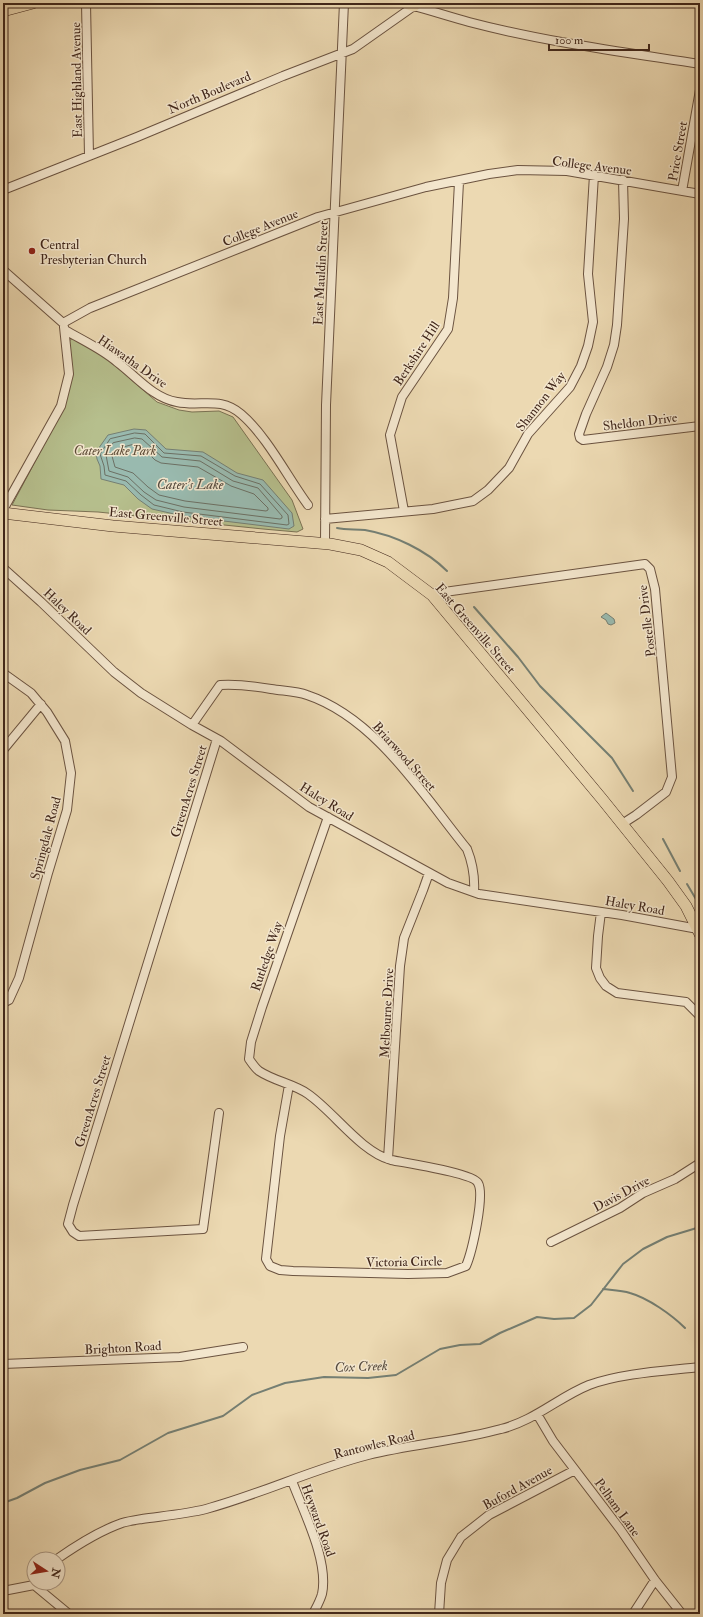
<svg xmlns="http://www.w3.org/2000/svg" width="703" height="1617" viewBox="0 0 703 1617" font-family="'IM FELL Double Pica',serif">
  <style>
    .green { fill: #b6bf8d; stroke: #7b7254 }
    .water { fill: #99baaf; stroke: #757f73 }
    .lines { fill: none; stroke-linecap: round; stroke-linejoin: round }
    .shore { stroke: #6c7064; stroke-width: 1 }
    .stream { stroke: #757f73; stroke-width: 2 }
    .minor-casing { stroke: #6b5340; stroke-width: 10 }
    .major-casing { stroke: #40261a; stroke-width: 12 }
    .minor { stroke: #f3e6cd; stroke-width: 8 }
    .major { stroke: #ecd9b2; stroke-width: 11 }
    .poi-dot { fill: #8f2418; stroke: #f3e6cd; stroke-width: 1.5 }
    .labels { text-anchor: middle; stroke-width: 3; stroke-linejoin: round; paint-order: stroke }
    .street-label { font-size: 13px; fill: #40261a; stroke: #f3e6cd }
    .poi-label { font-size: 13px; fill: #40261a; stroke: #f3e6cd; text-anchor: start }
    .park-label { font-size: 13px; font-style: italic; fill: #5e4c37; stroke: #f3e6cd }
    .water-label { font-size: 14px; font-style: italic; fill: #564b3f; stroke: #f3e6cd }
  </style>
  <rect width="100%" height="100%" fill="#ecd9b2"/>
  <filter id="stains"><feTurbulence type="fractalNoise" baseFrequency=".005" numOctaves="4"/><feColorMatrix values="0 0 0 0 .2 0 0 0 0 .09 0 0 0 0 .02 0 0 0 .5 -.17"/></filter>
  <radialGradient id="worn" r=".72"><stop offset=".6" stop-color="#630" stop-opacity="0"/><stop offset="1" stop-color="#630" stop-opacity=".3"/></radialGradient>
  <path class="green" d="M 73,338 L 107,359 L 157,402 L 179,410 L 192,412 L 219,411 L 233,417 L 292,500 L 303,529 L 297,532 L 263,529 L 98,512 L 48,510 L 12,505 L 60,415 L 69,341 Z"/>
  <path class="water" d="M 134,429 L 146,430 L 166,449 L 203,452 L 237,473 L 263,480 L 292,513 L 294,526 L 289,529 L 183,516 L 152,509 L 138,499 L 124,485 L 101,479 L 100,466 L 97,459 L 96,452 L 108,435 Z
    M 606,613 L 614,619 L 615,623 L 611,625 L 608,624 L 606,620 L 601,617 Z"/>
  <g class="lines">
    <path class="shore" d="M 135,433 L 145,434 L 164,453 L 201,456 L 235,476 L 260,484 L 288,515 L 289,524 L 287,525 L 183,512 L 154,505 L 141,495 L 126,481 L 105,475 L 104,466 L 100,454 L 110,439 Z
      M 135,438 L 142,439 L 162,457 L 200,461 L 233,481 L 258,488 L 282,516 L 282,518 L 280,519 L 184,507 L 156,500 L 144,492 L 128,477 L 109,471 L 106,455 L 113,443 Z
      M 135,444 L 140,445 L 155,460 L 161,463 L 198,467 L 231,486 L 254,494 L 268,508 L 268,510 L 266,511 L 185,501 L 159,495 L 148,487 L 133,473 L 115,467 L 112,456 L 117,449 Z"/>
    <path class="stream" d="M 337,528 C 346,530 355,529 365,530 C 394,535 426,550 447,571
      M 474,607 L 518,657 L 540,686 L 612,758 L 633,791
      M 663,839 L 680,871
      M 687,884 L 700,906
      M 603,1289 C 612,1290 622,1290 630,1293 C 648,1298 672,1315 685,1328
      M 3,1503 L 17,1498 L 45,1483 L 80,1470 L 120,1460 L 168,1433 L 223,1416 L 252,1395 L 285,1383 L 324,1377 L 368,1378 L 396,1375 L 440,1349 L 460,1345 L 480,1344 L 500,1333 L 537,1317 L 554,1319 L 574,1318 L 591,1305 L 623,1264 L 643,1249 L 667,1237 L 700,1227"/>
    <defs>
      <path id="minor" d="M 86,3 L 89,156
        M 623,180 L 624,219 L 617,325 L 614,345 L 607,367 L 586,414 L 579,434 L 580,438 L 583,440 L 700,426
        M 3,190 L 137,137 L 283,76 L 353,49 L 414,6 C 432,11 451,17 469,22 C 545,42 623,52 700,64
        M 682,191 L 700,90
        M 3,270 L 63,323
        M 63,323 L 90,308 L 318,217 L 426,187 L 489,174 L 518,170 L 567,171 L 700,194
        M 65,330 C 82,340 102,349 117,362 C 136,376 153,398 177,402 C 201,407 220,396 241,414 C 267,436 288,478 308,505
        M 3,510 L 61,406 L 69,374 L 64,327
        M 404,511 L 390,435 L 402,397 L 448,329 L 453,298 L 459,182
        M 325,519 L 433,509 L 473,501 L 488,490 L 509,468 L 528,434 L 570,387 L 581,366 L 588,346 L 593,322 L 588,274 L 594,175
        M 325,544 L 326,405 L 344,3
        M 3,568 L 41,602 L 114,672 L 141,693 L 192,725 L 221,741 L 309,807 L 448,883 L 479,894 L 622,915 L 698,929
        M 430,594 L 645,564 L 650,569 L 655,589 L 672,777 L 666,792 L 636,815 L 622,824
        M 3,673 L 31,693 L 47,712 L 65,741 L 71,773 L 67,810 L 48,873 L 19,978 L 9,1000 L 3,1003
        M 192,725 L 220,685 C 238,684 254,686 271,689 C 283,691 296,691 307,695 C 376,718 423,795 467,849 C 473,864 475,876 474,892
        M 217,739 L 73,1205 L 68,1224 L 73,1232 L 79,1236 L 203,1229 L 219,1113
        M 3,750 L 41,704
        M 601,912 L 598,936 L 596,968 L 600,978 L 606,986 L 617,993 L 686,1002 L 700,1016
        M 289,1085 L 280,1136 L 266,1259 L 270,1266 L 280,1270 L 293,1271 L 408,1274 L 447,1273 L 466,1266 C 472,1252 485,1195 478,1183 C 473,1173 405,1163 391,1160 C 360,1151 335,1113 308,1094 C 294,1084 274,1081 259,1071 C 255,1068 252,1063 249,1059 L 251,1042 L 262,1007 L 328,817
        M 388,1159 L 400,966 L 404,938 L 423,890 L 429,873
        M 551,1242 L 620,1208 L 643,1193 L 675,1179 L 700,1163
        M 3,1364 L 180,1357 L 243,1347
        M 537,1414 L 553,1441 L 620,1529 L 655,1580 L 682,1614
        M 292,1481 C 304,1513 329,1561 322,1594 C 320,1601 316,1608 313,1614
        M 57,1559 C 77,1545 99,1531 122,1523 C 129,1521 136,1520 142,1519 C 163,1516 186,1514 206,1509 C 261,1494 313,1469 368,1455 C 412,1444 457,1441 501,1429 C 534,1421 559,1397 589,1385 C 622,1373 665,1371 700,1367
        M 3,1591 L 34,1585 L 69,1614
        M 439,1614 L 441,1583 L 447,1560 L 461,1537 L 489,1515 L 575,1470
        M 633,1614 L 655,1580"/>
      <path id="major" d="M 406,3 L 414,6 L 416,3
        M 3,11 L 33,3
        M 3,513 L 113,526 L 330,544 L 361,550 L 388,562 L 432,595 L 602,799 L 668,881 L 686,906 L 700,934"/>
    </defs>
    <use href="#minor" class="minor-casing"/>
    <use href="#major" class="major-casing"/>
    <use href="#minor" class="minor"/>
    <use href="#major" class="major"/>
  </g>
  <circle class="poi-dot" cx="32" cy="251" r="4"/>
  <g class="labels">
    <g class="street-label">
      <text transform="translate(76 80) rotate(-91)" y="5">East Highland Avenue</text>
      <text transform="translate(209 92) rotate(-23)" y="5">North Boulevard</text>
      <text transform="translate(677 151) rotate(-80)" y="5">Price Street</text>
      <text transform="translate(592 165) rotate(7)" y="5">College Avenue</text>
      <text transform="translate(260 227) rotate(-22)" y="5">College Avenue</text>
      <text transform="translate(320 273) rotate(-87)" y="5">East Mauldin Street</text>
      <text transform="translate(416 353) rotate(-57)" y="5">Berkshire Hill</text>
      <text transform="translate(133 361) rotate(35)" y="5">Hiawatha Drive</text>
      <text transform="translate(540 401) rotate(-52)" y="5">Shannon Way</text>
      <text transform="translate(640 421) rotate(-7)" y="5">Sheldon Drive</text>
      <text transform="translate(166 516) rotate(5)" y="5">East Greenville Street</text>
      <text transform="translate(68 611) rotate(44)" y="5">Haley Road</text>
      <text transform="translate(646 621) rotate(-97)" y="5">Postelle Drive</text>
      <text transform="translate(476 628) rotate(49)" y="5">East Greenville Street</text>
      <text transform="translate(405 756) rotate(48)" y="5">Briarwood Street</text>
      <text transform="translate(188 791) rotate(-73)" y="5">GreenAcres Street</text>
      <text transform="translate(327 801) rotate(32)" y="5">Haley Road</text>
      <text transform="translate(45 838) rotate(-75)" y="5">Springdale Road</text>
      <text transform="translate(635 905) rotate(10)" y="5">Haley Road</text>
      <text transform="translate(266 956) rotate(-71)" y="5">Rutledge Way</text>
      <text transform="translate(386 1013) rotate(-87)" y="5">Melbourne Drive</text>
      <text transform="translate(92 1101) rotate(-73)" y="5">GreenAcres Street</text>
      <text transform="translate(621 1193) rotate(-28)" y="5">Davis Drive</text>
      <text transform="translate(404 1261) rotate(-1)" y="5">Victoria Circle</text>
      <text transform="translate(123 1347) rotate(-3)" y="5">Brighton Road</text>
      <text transform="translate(374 1444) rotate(-14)" y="5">Rantowles Road</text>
      <text transform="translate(517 1487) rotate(-29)" y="5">Buford Avenue</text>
      <text transform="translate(618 1507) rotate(54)" y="5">Pelham Lane</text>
      <text transform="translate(319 1520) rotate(70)" y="5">Heyward Road</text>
    </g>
    <g class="poi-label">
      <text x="40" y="249">Central<tspan x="40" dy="15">Presbyterian Church</tspan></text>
    </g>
    <g class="park-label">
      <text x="115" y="455">Cater Lake Park</text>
    </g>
    <g class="water-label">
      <text x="190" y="489">Cater’s Lake</text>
      <text transform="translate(361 1366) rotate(-2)" y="5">Cox Creek</text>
    </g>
  </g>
  <rect width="703" height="1617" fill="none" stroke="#ecd9b2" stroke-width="16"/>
  <rect x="4" y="4" width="695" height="1609" fill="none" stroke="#40261a" stroke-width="2"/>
  <rect x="8" y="8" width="687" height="1601" fill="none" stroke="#40261a"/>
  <g transform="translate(46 1571) rotate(102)"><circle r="19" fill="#f3e6cd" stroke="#ab9985"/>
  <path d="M0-3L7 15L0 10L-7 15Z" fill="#8f2418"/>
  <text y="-6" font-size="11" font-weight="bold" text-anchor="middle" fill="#40261a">N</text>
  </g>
  <path d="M549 44v6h100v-6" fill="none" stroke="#40261a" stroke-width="2"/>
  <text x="555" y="44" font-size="12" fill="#40261a" stroke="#f3e6cd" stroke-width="3" paint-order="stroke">100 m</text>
  <rect width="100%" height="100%" filter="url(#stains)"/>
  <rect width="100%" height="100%" fill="url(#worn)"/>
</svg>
